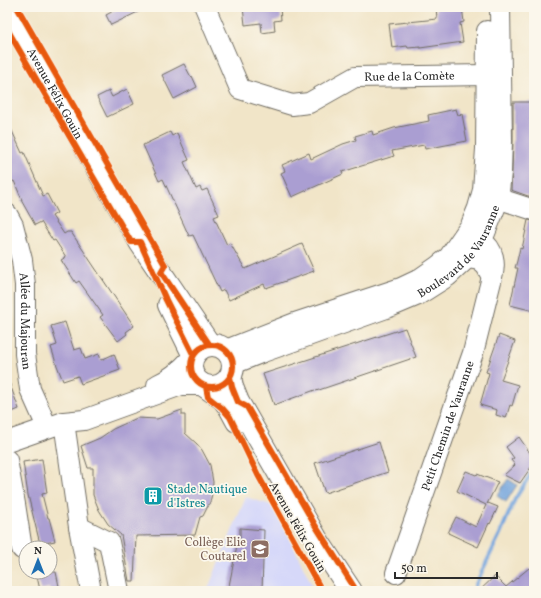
<svg xmlns="http://www.w3.org/2000/svg" width="541" height="598" viewBox="0 0 541 598" font-family="Vollkorn,serif">
  <style>
    .built { fill: #d6d8f9 }
    .water { fill: #71a3dc; stroke: #4e6784 }
    .lines { fill: none; stroke-linecap: round; stroke-linejoin: round }
    .stream { stroke: #71a3dc; stroke-width: 4 }
    .building { fill: #aa9ed2 }
    .minor-casing { stroke: #706c62; stroke-width: 22 }
    .major-casing { stroke: #706c62; stroke-width: 24 }
    .minor { stroke: #fff; stroke-width: 20 }
    .major { stroke: #fff; stroke-width: 22 }
    .cycleway-casing { stroke: #fbf7ec; stroke-width: 8 }
    .cycleway { stroke: #e8590c; stroke-width: 6 }
    .labels { text-anchor: middle; stroke-width: 3.5; stroke-linejoin: round; paint-order: stroke }
    .street-label { font-size: 12px; fill: #2b2b2b; stroke: #fbf7ec }
    .culture-label { font-size: 12px; fill: #0d838f; stroke: #fbf7ec; text-anchor: start }
    .education-label { font-size: 12px; fill: #785e54; stroke: #fbf7ec; text-anchor: end }
  </style>
  <rect width="100%" height="100%" fill="#fbf7ec"/>
  <filter id="ink" filterUnits="userSpaceOnUse"><feTurbulence type="fractalNoise" baseFrequency=".025" numOctaves="2"/><feDisplacementMap in="SourceGraphic" scale="8" xChannelSelector="R" yChannelSelector="G"/><feConvolveMatrix kernelMatrix="1 2 1 2 8 2 1 2 1" color-interpolation-filters="sRGB"/></filter>
  <filter id="wash" filterUnits="userSpaceOnUse"><feTurbulence type="fractalNoise" baseFrequency=".012" numOctaves="4" result="noise"/><feDisplacementMap in="SourceGraphic" scale="16" xChannelSelector="R" yChannelSelector="G"/><feGaussianBlur stdDeviation="0.9" result="paint"/><feColorMatrix in="noise" values="0 0 0 0 0 0 0 0 0 0 0 0 0 0 0 0 0 1.4 0 .05"/><feComposite in="paint" operator="in"/></filter>
  <g filter="url(#wash)">
    <rect width="100%" height="100%" fill="#f1e5c8"/>
    <path class="built" d="M 246,497 L 274,506 L 315,591 L 207,591 Z"/>
    <path class="water" d="M 508,479 L 517,485 L 506,502 L 497,496 Z"/>
    <g class="lines">
      <path class="stream" d="M 475,586 L 500,534 L 515,499 L 534,469"/>
    </g>
    <g id="blocks">
      <path class="building" d="M 121,7 L 148,7 L 111,25 L 106,15 Z
        M 243,7 L 280,7 L 281,20 L 274,21 L 275,31 L 262,33 L 261,23 L 245,25 Z
        M 436,7 L 462,7 L 464,22 L 460,23 L 463,42 L 420,48 L 420,47 L 408,48 L 407,46 L 392,48 L 389,24 L 437,19 Z
        M 184,64 L 191,77 L 192,76 L 197,87 L 174,99 L 162,75 Z
        M 127,89 L 134,104 L 107,117 L 97,97 L 109,91 L 112,97 Z
        M 513,102 L 534,102 L 534,197 L 528,196 L 511,190 L 512,172 L 513,141 Z
        M 456,109 L 458,115 L 462,114 L 467,141 L 425,149 L 424,145 L 392,151 L 394,156 L 342,172 L 343,174 L 292,197 L 281,173 L 285,171 L 282,165 L 309,153 L 311,159 L 343,144 L 356,140 L 355,136 L 372,131 L 373,135 L 394,128 L 429,121 L 428,115 Z
        M 7,120 L 22,153 L 24,152 L 43,196 L 47,194 L 57,213 L 52,216 L 64,234 L 67,232 L 71,232 L 134,326 L 126,332 L 127,334 L 118,341 L 100,317 L 103,315 L 79,281 L 76,283 L 61,260 L 66,257 L 55,240 L 53,241 L 41,222 L 35,225 L 21,200 L 22,200 L 14,181 L 11,182 L 7,172 Z
        M 170,132 L 172,136 L 177,133 L 189,160 L 184,162 L 196,189 L 200,187 L 202,191 L 207,189 L 219,215 L 214,217 L 227,245 L 230,243 L 245,269 L 302,244 L 314,271 L 266,288 L 264,284 L 229,300 L 224,290 L 220,292 L 193,235 L 189,236 L 163,179 L 159,181 L 143,145 Z
        M 528,220 L 534,221 L 534,311 L 510,305 L 518,268 L 515,268 L 517,261 L 520,248 L 522,249 Z
        M 65,322 L 74,350 L 81,348 L 85,359 L 99,354 L 101,360 L 114,354 L 120,370 L 81,384 L 78,376 L 63,381 L 56,363 L 51,347 L 57,345 L 51,326 Z
        M 405,328 L 416,357 L 316,391 L 315,390 L 274,405 L 263,374 Z
        M 499,335 L 515,341 L 501,380 L 518,385 L 512,406 L 510,405 L 506,418 L 496,415 L 497,410 L 480,405 L 489,373 L 486,372 Z
        M 7,379 L 8,379 L 19,409 L 7,414 Z
        M 182,410 L 182,415 L 185,415 L 185,433 L 197,444 L 202,450 L 210,465 L 213,482 L 212,494 L 210,502 L 203,516 L 200,517 L 195,535 L 136,536 L 134,581 L 129,581 L 121,535 L 108,524 L 99,510 L 93,495 L 93,468 L 88,468 L 81,446 L 100,438 L 113,429 L 137,418 L 157,419 Z
        M 519,437 L 534,459 L 534,463 L 520,483 L 504,475 L 515,465 L 511,460 L 514,458 L 506,447 Z
        M 379,442 L 388,472 L 325,493 L 315,463 Z
        M 42,459 L 47,493 L 42,494 L 48,518 L 49,518 L 55,541 L 40,544 L 28,495 L 23,462 Z
        M 466,471 L 476,475 L 477,474 L 498,482 L 487,504 L 488,503 L 498,507 L 490,524 L 489,523 L 478,547 L 448,533 L 456,517 L 476,527 L 486,505 L 457,491 Z
        M 240,528 L 264,530 L 262,591 L 228,591 L 238,540 L 240,540 Z
        M 529,568 L 534,573 L 534,591 L 479,591 L 495,576 L 506,587 Z
        M 36,572 L 56,572 L 60,591 L 50,591 L 49,588 L 40,590 Z"/>
    </g>
  </g>
  <g filter="url(#ink)">
    <use href="#blocks" fill-opacity="0" stroke="#706c62" stroke-width="1"/>
    <g class="lines">
      <defs>
        <g id="minor">
          <path id="s1" d="M 205,7 L 240,89 L 292,105 L 309,103 L 355,77 L 486,75"/>
          <path d="M 497,198 L 534,210"/>
          <path id="s2" d="M 7,214 L 13,225 L 22,260 L 25,285 L 25,354 L 30,389 L 47,427"/>
          <path d="M 459,254 L 468,258 L 479,260 L 486,266 L 492,277 C 496,263 494,249 481,240 C 478,237 474,236 470,234"/>
          <path d="M 226,350 L 295,323 L 401,288 L 418,280 L 438,266 L 449,257 L 471,225 L 478,208 L 483,190 L 486,149 L 487,31"/>
          <path id="s3" d="M 233,364 L 263,352 L 392,306 L 418,295 L 448,276 L 473,253 L 485,233 L 495,208 L 499,192 L 501,172 L 502,141 L 500,7"/>
          <path d="M 157,385 C 171,379 181,370 191,359"/>
          <path d="M 64,422 L 79,527 L 91,591"/>
          <path d="M 7,442 L 64,422 L 84,420 L 181,385 L 202,385"/>
          <path d="M 7,460 L 15,504 L 22,549"/>
          <path d="M 79,527 L 109,542 L 119,591"/>
          <path id="s4" d="M 396,573 L 473,353 L 492,277"/>
        </g>
        <g id="major">
          <path id="s5" d="M 7,7 L 99,172 L 140,242 L 209,344"/>
          <path d="M 169,305 L 193,354"/>
          <circle cx="212" cy="366" r="21"/>
          <path d="M 230,377 L 232,387 L 238,402 L 316,538 L 351,591"/>
          <path d="M 206,387 L 223,399 L 230,408 L 237,421"/>
        </g>
      </defs>
      <use href="#minor" class="minor-casing"/>
      <use href="#major" class="major-casing"/>
      <use href="#minor" class="minor"/>
      <use href="#major" class="major"/>
      <defs>
        <path id="cycleway" d="M 17,7 L 165,265 L 161,272 L 209,344
          M 7,29 L 131,242 L 140,242 L 166,300 L 193,354
          M191 366a21 21 0 1 1 42 0a21 21 0 1 1-42 0Z
          M 230,377 L 232,387 L 238,402 L 247,407 L 315,525 L 354,587 L 353,591
          M 206,387 L 208,397 L 222,408 L 230,417 L 258,475 L 322,591"/>
      </defs>
      <use href="#cycleway" class="cycleway-casing"/>
      <use href="#cycleway" class="cycleway"/>
    </g>
  </g>
  <defs>
    <symbol id="building-square" viewBox="-11 -11 22 22"><rect x="-9" y="-9" width="18" height="18" rx="4" fill="#0f9aa8" stroke="#fbf7ec"/><path d="M-4-6H4V6H1V3H-1V6H-4ZM-2.5-4.3h1.7v1.8h-1.7ZM.8-4.3h1.7v1.8H.8ZM-2.5-1h1.7V.8h-1.7ZM.8-1h1.7V.8H.8Z" fill="#fff"/></symbol>
    <symbol id="school-square" viewBox="-11 -11 22 22"><rect x="-9" y="-9" width="18" height="18" rx="4" fill="#8d6e63" stroke="#fbf7ec"/><path d="M0-5L7-2L0 1L-7-2ZM-4 1L0 2.5L4 1V4Q0 6-4 4Z" fill="#fff"/></symbol>
  </defs>
  <g fill-rule="evenodd">
    <use href="#building-square" x="142" y="485" width="22" height="22"/>
    <use href="#school-square" x="249" y="538" width="22" height="22"/>
  </g>
  <g class="labels">
    <g class="street-label">
      <text dy="4" stroke="none"><textPath href="#s1" startOffset="268">Rue de la Comète</textPath></text>
      <text dy="4" stroke="none"><textPath href="#s5" startOffset="99">Avenue Félix Gouin</textPath></text>
      <text dy="4" stroke="none"><textPath href="#s3" startOffset="259">Boulevard de Vauranne</textPath></text>
      <text dy="4" stroke="none"><textPath href="#s2" startOffset="110">Allée du Majouran</textPath></text>
      <text dy="4" stroke="none"><textPath href="#s4" startOffset="156">Petit Chemin de Vauranne</textPath></text>
      <text transform="translate(298 527) rotate(60)" y="4">Avenue Félix Gouin</text>
    </g>
    <g class="culture-label">
      <text x="167" y="493">Stade Nautique<tspan x="167" dy="14">d'Istres</tspan></text>
    </g>
    <g class="education-label">
      <text x="246" y="546">Collège Elie<tspan x="246" dy="14">Coutarel</tspan></text>
    </g>
  </g>
  <rect width="541" height="598" fill="none" stroke="#fbf7ec" stroke-width="24"/>
  <g transform="translate(38 560)"><circle r="19" fill="#fbf7ec" stroke="#a8a59f"/>
  <path d="M0-3L7 15L0 10L-7 15Z" fill="#1f6fb2"/>
  <text y="-6" font-size="11" font-weight="bold" text-anchor="middle" fill="#2b2b2b">N</text>
  </g>
  <path d="M395 572v6h102v-6" fill="none" stroke="#2b2b2b" stroke-width="2"/>
  <text x="401" y="572" font-size="12" fill="#2b2b2b" stroke="#fbf7ec" stroke-width="3" paint-order="stroke">50 m</text>
</svg>
